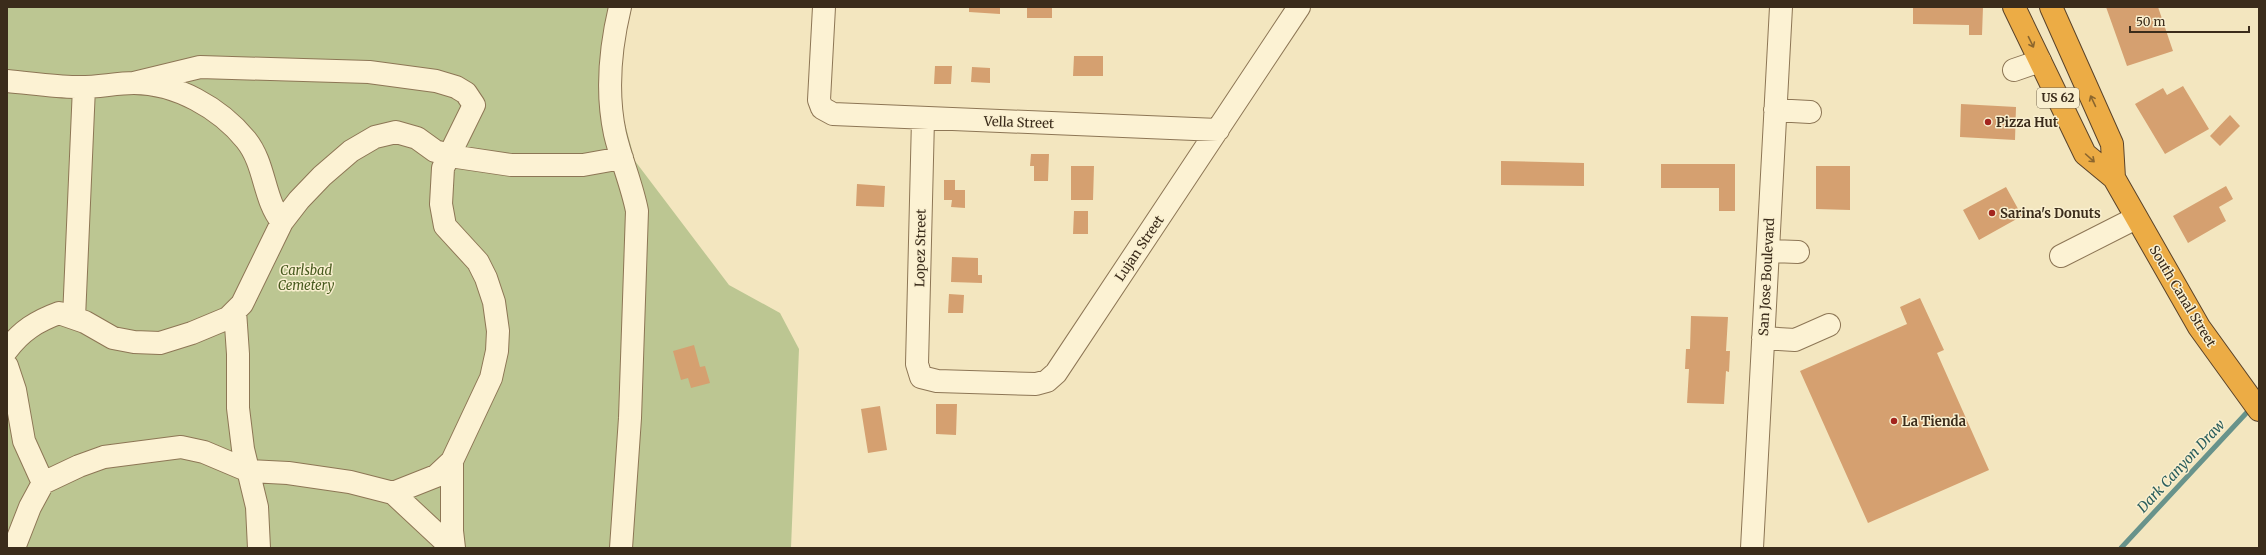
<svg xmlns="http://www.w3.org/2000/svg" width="2266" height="555" viewBox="0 0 2266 555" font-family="Merriweather,serif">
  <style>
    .cemetery { fill: #bcc692 }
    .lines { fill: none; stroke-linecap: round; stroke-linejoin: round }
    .stream { stroke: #68938b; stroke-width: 5 }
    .building { fill: #d5a070 }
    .minor-casing { stroke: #8d7655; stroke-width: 24 }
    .highway-casing { stroke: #5a432a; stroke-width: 24 }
    .minor { stroke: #fcf2d3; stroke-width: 22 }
    .highway { stroke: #ecac45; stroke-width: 22 }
    .oneway { stroke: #8b662e }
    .poi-dot { fill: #a3251e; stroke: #f9efcf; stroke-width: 1.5 }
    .labels { text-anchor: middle; stroke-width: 3; stroke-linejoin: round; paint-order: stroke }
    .shield { fill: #f9efcf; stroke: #746651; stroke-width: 1 }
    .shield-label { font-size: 12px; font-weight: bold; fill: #3b2c1b }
    .street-label { font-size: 13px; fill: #3b2c1b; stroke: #f9efcf }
    .poi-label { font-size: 13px; font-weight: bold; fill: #3b2c1b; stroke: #f9efcf; text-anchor: start }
    .park-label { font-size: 13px; font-style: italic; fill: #485a1f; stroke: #f9efcf }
    .water-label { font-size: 14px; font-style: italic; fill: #295d5c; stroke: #f9efcf }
  </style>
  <rect width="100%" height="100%" fill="#f3e6bf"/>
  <path class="cemetery" d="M 7,7 L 632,7 L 620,58 L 621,109 L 635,161 L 729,285 L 780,313 L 799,349 L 791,548 L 7,548 Z"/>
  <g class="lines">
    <path class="stream" d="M 2121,548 L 2251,408"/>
  </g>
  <path class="building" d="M 969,7 L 1000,7 L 1000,14 L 969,12 Z
    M 1027,7 L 1052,7 L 1052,18 L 1027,18 Z
    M 1913,7 L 1983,7 L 1982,35 L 1969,35 L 1969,25 L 1913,24 Z
    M 2106,7 L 2158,7 L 2173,51 L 2127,66 Z
    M 1074,56 L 1103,56 L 1103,76 L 1073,76 Z
    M 935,66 L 952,66 L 951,84 L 934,84 Z
    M 972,67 L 990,68 L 990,83 L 971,82 Z
    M 2183,86 L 2209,129 L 2165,154 L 2135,104 L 2163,88 L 2167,95 Z
    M 1961,104 L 2016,107 L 2015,140 L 1960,137 Z
    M 2230,115 L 2240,126 L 2220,146 L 2210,136 Z
    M 1031,154 L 1049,154 L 1048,181 L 1034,181 L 1034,166 L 1030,166 Z
    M 1501,161 L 1584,163 L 1584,186 L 1501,185 Z
    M 1661,164 L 1735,164 L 1735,211 L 1719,211 L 1719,188 L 1661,188 Z
    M 1071,166 L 1094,166 L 1093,200 L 1071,200 Z
    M 1816,166 L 1850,166 L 1850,210 L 1816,209 Z
    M 944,180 L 955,180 L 955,190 L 965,190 L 965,208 L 951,207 L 952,200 L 944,200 Z
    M 857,184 L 885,186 L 884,207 L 856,206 Z
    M 2226,186 L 2233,199 L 2219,207 L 2226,221 L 2188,243 L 2173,216 Z
    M 2006,187 L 2022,216 L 1979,240 L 1963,210 Z
    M 1074,211 L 1088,211 L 1088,234 L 1073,234 Z
    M 952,257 L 978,258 L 978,275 L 982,275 L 982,283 L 951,282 Z
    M 949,294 L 964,295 L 963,313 L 948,313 Z
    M 1920,298 L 1944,350 L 1937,353 L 1989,470 L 1868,523 L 1800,371 L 1907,324 L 1900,307 Z
    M 1691,316 L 1728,317 L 1726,351 L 1730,351 L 1729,372 L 1726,371 L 1724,404 L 1687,403 L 1689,369 L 1685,369 L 1686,349 L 1690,349 Z
    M 694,345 L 700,367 L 705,366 L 710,383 L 691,388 L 688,378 L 681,380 L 673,351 Z
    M 936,404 L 957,404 L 956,435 L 936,434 Z
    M 880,406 L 887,450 L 868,453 L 861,409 Z"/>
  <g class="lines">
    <defs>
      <path id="minor" d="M 620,7 C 610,49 606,92 615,134 C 621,160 632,185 637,211 L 630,418 L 621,548
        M 824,7 L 819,100 L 822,108 L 833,114 L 1218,130
        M 2014,70 L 2040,61
        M 7,81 C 30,83 53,87 76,87 C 95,88 115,83 134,83 C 176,83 220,108 246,140 C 266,165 263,199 282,222
        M 1775,110 L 1810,112
        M 923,119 L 917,364 L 921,377 L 937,381 L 1036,384 L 1047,381 L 1056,373 L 1299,7
        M 1768,251 L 1798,252
        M 2061,256 L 2136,218
        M 235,311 L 238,354 L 238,408 L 243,449 L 257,507 L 259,548
        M 74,318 L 84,87
        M 1763,338 L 1795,340 L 1829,325
        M 7,350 C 21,331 37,321 59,313 L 85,322 L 113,338 L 134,342 L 160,343 L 192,333 L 228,318 L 242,304 L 282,222 L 299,200 L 322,176 L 351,151 L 375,137 L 396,132 L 417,138 L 435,151 L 457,157 L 511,165 L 583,165 L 622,158
        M 7,366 L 15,390 L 24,441 L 43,483 L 79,466 L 104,457 L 181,447 L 204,452 L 249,471 L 288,473 L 350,482 L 393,493 L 436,476 L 452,461 L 491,378 L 497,351 L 498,331 L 494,302 L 486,278 L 478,262 L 445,226 L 441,204 L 443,168 L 474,105 L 466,93 L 456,87 L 436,81 L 369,72 L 200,67 L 134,83
        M 452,461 L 452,531 L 454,548
        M 393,493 L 452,548
        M 14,548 L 30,507 L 43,483
        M 1752,548 L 1781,7"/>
      <path id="highway" d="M 2014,7 L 2085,154 L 2114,178 L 2199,327 L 2259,410
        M 2051,7 L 2112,144 L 2114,178"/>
    </defs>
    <use href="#minor" class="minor-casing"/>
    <use href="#highway" class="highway-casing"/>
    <use href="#minor" class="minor"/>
    <use href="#highway" class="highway"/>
  </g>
  <defs><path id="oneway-shaft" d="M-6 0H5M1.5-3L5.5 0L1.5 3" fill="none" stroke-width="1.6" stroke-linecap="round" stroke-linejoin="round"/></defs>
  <g class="oneway">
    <use href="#oneway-shaft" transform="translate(2031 42) rotate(64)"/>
    <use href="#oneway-shaft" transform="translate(2093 101) rotate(-115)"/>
    <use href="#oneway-shaft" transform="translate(2090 158) rotate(42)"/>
  </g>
  <g class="poi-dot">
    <circle cx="1988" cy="122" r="4"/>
    <circle cx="1992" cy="213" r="4"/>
    <circle cx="1894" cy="421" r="4"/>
  </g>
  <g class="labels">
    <rect class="shield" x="2037" y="88" width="42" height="20" rx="3"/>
    <g class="shield-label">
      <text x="2058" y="102">US 62</text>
    </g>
    <g class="street-label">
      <text transform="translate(1019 122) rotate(2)" y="5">Vella Street</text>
      <text transform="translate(920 248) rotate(-89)" y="5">Lopez Street</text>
      <text transform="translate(1139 248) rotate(-56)" y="5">Lujan Street</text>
      <text transform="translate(1766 277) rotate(-87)" y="5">San Jose Boulevard</text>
      <text transform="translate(2183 296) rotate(59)" y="5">South Canal Street</text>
    </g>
    <g class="poi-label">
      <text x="1996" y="127">Pizza Hut</text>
      <text x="2000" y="218">Sarina's Donuts</text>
      <text x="1902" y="426">La Tienda</text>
    </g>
    <g class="park-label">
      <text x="306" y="275">Carlsbad<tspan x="306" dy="15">Cemetery</tspan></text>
    </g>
    <g class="water-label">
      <text transform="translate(2181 466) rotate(-47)" y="5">Dark Canyon Draw</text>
    </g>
  </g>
  <rect width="2266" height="555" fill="none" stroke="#3b2c1b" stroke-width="16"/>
  <path d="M2130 26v6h119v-6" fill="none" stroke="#3b2c1b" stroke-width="2"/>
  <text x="2136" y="26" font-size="12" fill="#3b2c1b" stroke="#f9efcf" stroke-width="3" paint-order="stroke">50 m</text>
</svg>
